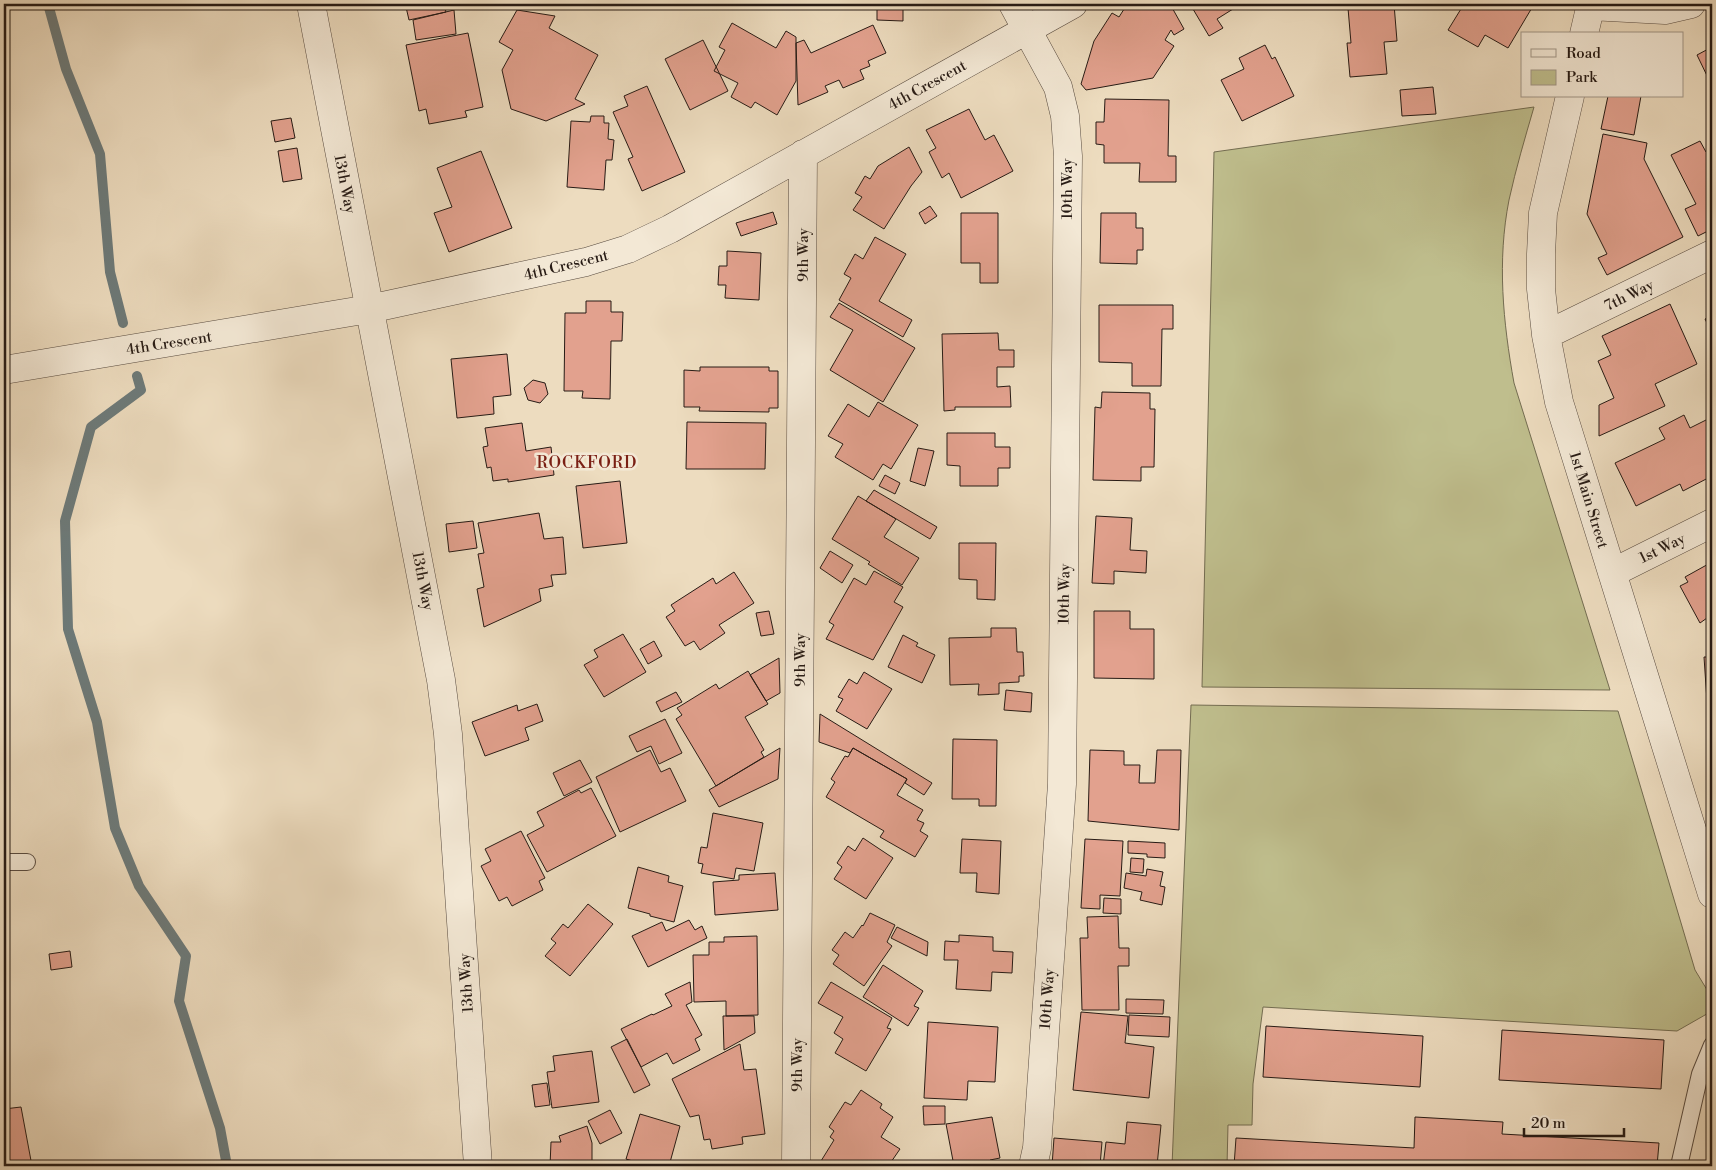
<svg xmlns="http://www.w3.org/2000/svg" width="1716" height="1170" viewBox="0 0 1716 1170" font-family="'Libre Bodoni',serif">
  <style>
    .green { fill: #bfbe8d; stroke: #736c51 }
    .lines { fill: none; stroke-linecap: round; stroke-linejoin: round }
    .stream { stroke: #6d7a79; stroke-width: 10 }
    .building { fill: #e2a18e; stroke: #271b15 }
    .service-casing { stroke: #584b40; stroke-width: 18 }
    .minor-casing { stroke: #584b40; stroke-width: 29 }
    .service { stroke: #f3e8d5; stroke-width: 16 }
    .minor { stroke: #f3e8d5; stroke-width: 28 }
    .labels { text-anchor: middle; stroke-width: 5; stroke-linejoin: round; paint-order: stroke }
    .street-label { font-size: 15px; fill: #271b15; stroke: #f3e8d5 }
    .neighbourhood-label { font-size: 16px; letter-spacing: 1px; fill: #7a1f14; stroke: #f3e8d5 }
  </style>
  <rect width="100%" height="100%" fill="#eddcbf"/>
  <filter id="stains"><feTurbulence type="fractalNoise" baseFrequency=".004" numOctaves="4"/><feColorMatrix values="0 0 0 0 .2 0 0 0 0 .09 0 0 0 0 .02 0 0 0 .5 -.17"/></filter>
  <radialGradient id="worn" r=".72"><stop offset=".6" stop-color="#630" stop-opacity="0"/><stop offset="1" stop-color="#630" stop-opacity=".3"/></radialGradient>
  <path class="green" d="M 1534,107 C 1525,138 1516,168 1509,200 C 1497,261 1503,322 1514,383 L 1610,690 L 1202,687 L 1214,152 Z
    M 1191,705 L 1618,711 L 1695,970 L 1712,998 L 1712,1011 L 1677,1031 L 1263,1007 L 1253,1084 L 1252,1125 L 1228,1125 L 1227,1166 L 1172,1166 Z"/>
  <g class="lines">
    <path class="stream" d="M 48,4 L 66,69 L 100,154 L 110,272 L 123,323
      M 137,376 L 141,390 L 91,427 L 65,521 L 68,629 L 97,722 L 115,828 L 139,886 L 186,956 L 179,1001 L 220,1128 L 227,1166"/>
  </g>
  <path class="building" d="M 398,4 L 444,4 L 446,12 L 409,20 L 406,7 L 399,9 Z
    M 854,4 L 916,4 L 916,7 L 903,7 L 903,21 L 877,20 L 877,5 Z
    M 1126,4 L 1170,4 L 1184,29 L 1174,35 L 1171,30 L 1165,40 L 1174,46 L 1153,78 L 1086,90 L 1081,84 L 1094,41 L 1112,13 L 1119,17 L 1126,6 Z
    M 1190,4 L 1241,4 L 1217,19 L 1223,28 L 1209,36 Z
    M 1394,4 L 1397,41 L 1384,42 L 1387,74 L 1350,77 L 1347,43 L 1351,43 L 1348,8 Z
    M 1464,4 L 1530,4 L 1533,6 L 1508,48 L 1485,35 L 1478,47 L 1448,30 Z
    M 454,10 L 456,34 L 416,40 L 413,20 Z
    M 517,10 L 555,16 L 549,28 L 598,55 L 575,99 L 585,104 L 546,121 L 511,109 L 502,70 L 513,50 L 499,42 Z
    M 732,23 L 776,48 L 786,31 L 796,37 L 796,81 L 777,115 L 755,102 L 751,108 L 731,97 L 738,83 L 714,71 L 725,50 L 719,47 Z
    M 873,25 L 886,53 L 868,61 L 870,66 L 860,70 L 864,79 L 843,88 L 839,80 L 825,86 L 828,92 L 798,105 L 796,43 L 804,40 L 811,53 Z
    M 468,33 L 483,107 L 465,111 L 467,117 L 429,124 L 426,109 L 419,111 L 406,45 Z
    M 703,40 L 728,91 L 690,110 L 665,59 Z
    M 1265,45 L 1272,59 L 1275,57 L 1294,96 L 1242,121 L 1221,80 L 1244,69 L 1239,58 Z
    M 1712,47 L 1712,86 L 1697,55 Z
    M 647,86 L 685,172 L 642,191 L 628,159 L 633,157 L 613,112 L 628,106 L 624,96 Z
    M 1433,87 L 1436,114 L 1402,116 L 1400,90 Z
    M 1608,96 L 1641,96 L 1634,135 L 1601,129 Z
    M 1105,99 L 1169,100 L 1168,156 L 1176,156 L 1176,182 L 1139,182 L 1140,163 L 1104,163 L 1104,145 L 1096,144 L 1096,122 L 1104,122 Z
    M 969,109 L 985,140 L 994,135 L 1013,171 L 961,198 L 949,173 L 942,178 L 929,152 L 936,148 L 926,130 Z
    M 591,116 L 604,116 L 604,123 L 609,123 L 608,139 L 614,140 L 612,160 L 606,160 L 604,190 L 567,187 L 571,121 L 590,122 Z
    M 291,118 L 295,138 L 275,142 L 271,121 Z
    M 1603,134 L 1647,143 L 1644,159 L 1683,237 L 1607,275 L 1598,258 L 1607,254 L 1587,214 Z
    M 1700,141 L 1706,152 L 1712,149 L 1712,229 L 1698,236 L 1685,209 L 1696,204 L 1671,155 Z
    M 909,147 L 922,172 L 911,186 L 884,229 L 853,210 L 862,197 L 855,193 L 865,176 L 870,179 L 878,166 Z
    M 297,148 L 302,179 L 283,182 L 278,151 Z
    M 481,151 L 512,228 L 449,252 L 434,213 L 452,207 L 437,168 Z
    M 930,206 L 937,216 L 925,224 L 919,213 Z
    M 773,212 L 777,224 L 741,236 L 736,223 Z
    M 961,213 L 998,213 L 998,283 L 980,283 L 980,263 L 961,263 Z
    M 1101,213 L 1136,213 L 1136,228 L 1143,228 L 1143,250 L 1137,250 L 1137,264 L 1100,263 Z
    M 875,237 L 906,254 L 879,301 L 912,320 L 903,337 L 839,300 L 851,278 L 844,274 L 855,254 L 863,259 Z
    M 727,251 L 761,253 L 759,300 L 725,298 L 726,285 L 718,285 L 719,266 L 727,266 Z
    M 586,301 L 611,301 L 611,312 L 623,312 L 622,341 L 611,341 L 610,399 L 582,398 L 583,391 L 564,391 L 565,313 L 586,313 Z
    M 839,303 L 915,348 L 883,402 L 830,370 L 853,330 L 830,317 Z
    M 1670,304 L 1697,364 L 1655,384 L 1665,406 L 1599,436 L 1599,405 L 1614,398 L 1598,361 L 1611,355 L 1602,336 Z
    M 1099,305 L 1173,305 L 1173,329 L 1162,329 L 1161,386 L 1132,386 L 1132,363 L 1099,362 Z
    M 1712,316 L 1712,333 L 1705,319 Z
    M 998,333 L 999,350 L 1014,350 L 1014,367 L 997,367 L 997,387 L 1010,386 L 1011,407 L 955,407 L 955,410 L 944,411 L 942,334 Z
    M 507,354 L 511,395 L 493,397 L 494,414 L 457,418 L 451,359 Z
    M 700,367 L 769,367 L 769,371 L 778,371 L 778,408 L 769,408 L 769,412 L 699,411 L 700,407 L 684,407 L 684,370 L 700,371 Z
    M 533,380 L 545,383 L 548,394 L 540,403 L 528,400 L 524,388 Z
    M 1102,392 L 1150,393 L 1150,409 L 1155,409 L 1154,467 L 1141,467 L 1141,481 L 1093,480 L 1095,407 L 1101,408 Z
    M 878,402 L 918,425 L 891,469 L 883,464 L 873,480 L 835,457 L 843,444 L 828,436 L 848,404 L 869,417 Z
    M 1684,415 L 1690,428 L 1712,417 L 1712,471 L 1710,472 L 1712,476 L 1683,491 L 1680,484 L 1636,506 L 1615,463 L 1665,439 L 1659,428 Z
    M 687,422 L 766,423 L 765,469 L 686,469 Z
    M 522,423 L 526,451 L 551,447 L 554,475 L 508,482 L 508,479 L 493,481 L 491,467 L 487,468 L 483,447 L 488,446 L 485,428 Z
    M 947,433 L 995,433 L 995,447 L 1010,447 L 1010,468 L 998,468 L 998,486 L 960,486 L 960,466 L 947,465 Z
    M 918,448 L 934,451 L 925,486 L 910,481 Z
    M 885,475 L 900,483 L 895,494 L 879,486 Z
    M 620,481 L 627,543 L 583,548 L 576,486 Z
    M 874,490 L 937,527 L 930,539 L 866,501 Z
    M 858,496 L 896,519 L 884,537 L 919,558 L 902,585 L 868,564 L 870,562 L 832,539 Z
    M 539,513 L 544,539 L 563,537 L 566,574 L 551,575 L 553,586 L 539,589 L 541,601 L 484,627 L 477,589 L 484,587 L 478,554 L 484,553 L 478,523 Z
    M 1096,516 L 1132,518 L 1130,550 L 1147,551 L 1146,573 L 1114,571 L 1114,584 L 1092,583 Z
    M 473,521 L 477,548 L 449,552 L 446,524 Z
    M 959,543 L 996,543 L 995,600 L 977,599 L 977,580 L 959,579 Z
    M 830,551 L 853,565 L 842,583 L 820,568 Z
    M 1712,562 L 1712,627 L 1707,618 L 1700,623 L 1680,586 L 1688,582 L 1685,577 Z
    M 874,571 L 903,587 L 894,602 L 903,607 L 873,660 L 826,639 L 834,625 L 829,622 L 854,578 L 866,585 Z
    M 734,572 L 754,603 L 719,625 L 725,633 L 700,650 L 694,641 L 685,646 L 666,617 L 675,611 L 671,605 L 713,578 L 716,584 Z
    M 769,611 L 774,634 L 761,636 L 756,613 Z
    M 1094,611 L 1130,611 L 1130,629 L 1154,629 L 1154,679 L 1094,678 Z
    M 991,628 L 1016,628 L 1017,652 L 1023,652 L 1024,676 L 1019,676 L 1019,682 L 999,683 L 999,694 L 978,695 L 979,684 L 950,685 L 949,638 L 991,637 Z
    M 623,634 L 646,672 L 604,697 L 584,665 L 598,657 L 594,650 Z
    M 903,635 L 918,643 L 916,646 L 935,655 L 922,683 L 888,667 Z
    M 654,641 L 662,656 L 648,664 L 640,649 Z
    M 1711,649 L 1712,701 L 1707,701 L 1704,657 L 1711,657 Z
    M 779,658 L 780,693 L 766,701 L 750,675 Z
    M 748,671 L 768,704 L 745,717 L 764,750 L 761,752 L 764,757 L 716,786 L 676,719 L 682,715 L 677,708 L 716,684 L 719,689 Z
    M 864,672 L 892,689 L 867,729 L 836,711 L 843,699 L 838,697 L 849,679 L 857,684 Z
    M 1006,690 L 1032,693 L 1031,712 L 1004,710 Z
    M 676,692 L 682,702 L 661,712 L 656,702 Z
    M 537,704 L 543,721 L 525,728 L 529,740 L 485,756 L 472,722 L 517,705 L 518,711 Z
    M 820,714 L 932,783 L 924,795 L 905,783 L 907,779 L 853,748 L 850,753 L 819,742 Z
    M 665,719 L 682,753 L 659,764 L 651,746 L 637,752 L 629,736 Z
    M 953,739 L 997,740 L 996,806 L 979,806 L 979,799 L 952,799 Z
    M 780,748 L 778,779 L 719,807 L 709,790 Z
    M 853,748 L 907,779 L 897,795 L 923,810 L 917,820 L 924,823 L 920,831 L 928,836 L 915,857 L 880,837 L 884,831 L 826,797 L 835,782 L 831,779 L 845,756 L 848,757 Z
    M 650,750 L 661,772 L 670,768 L 686,801 L 620,832 L 596,777 Z
    M 1090,750 L 1124,751 L 1124,765 L 1140,765 L 1139,783 L 1155,783 L 1157,750 L 1181,750 L 1179,830 L 1088,821 Z
    M 580,760 L 592,782 L 564,796 L 553,773 Z
    M 4,779 L 9,779 L 9,794 L 4,794 Z
    M 591,788 L 616,836 L 547,872 L 527,835 L 544,826 L 537,812 L 579,790 L 581,793 Z
    M 713,813 L 763,823 L 754,871 L 736,868 L 734,879 L 701,873 L 703,864 L 698,863 L 701,847 L 707,848 Z
    M 521,831 L 545,878 L 539,881 L 543,890 L 512,906 L 507,897 L 499,901 L 481,866 L 491,861 L 485,849 Z
    M 863,838 L 893,858 L 866,899 L 834,879 L 842,867 L 837,863 L 848,846 L 855,851 Z
    M 962,839 L 1001,841 L 999,894 L 976,892 L 977,873 L 960,873 Z
    M 1085,839 L 1123,841 L 1120,896 L 1100,895 L 1100,909 L 1081,908 Z
    M 1128,841 L 1165,843 L 1165,858 L 1147,857 L 1147,854 L 1128,853 Z
    M 1131,858 L 1144,859 L 1143,873 L 1130,872 Z
    M 638,867 L 669,876 L 668,882 L 683,886 L 674,922 L 650,916 L 650,914 L 628,908 Z
    M 1147,869 L 1163,872 L 1160,886 L 1165,887 L 1162,905 L 1140,900 L 1142,892 L 1124,888 L 1126,873 L 1146,876 Z
    M 775,873 L 778,910 L 715,915 L 713,882 L 739,880 L 739,875 Z
    M 1104,898 L 1121,899 L 1121,914 L 1103,913 Z
    M 588,904 L 613,924 L 570,976 L 545,956 L 556,943 L 551,939 L 563,924 L 568,928 Z
    M 870,913 L 895,925 L 887,942 L 892,946 L 864,986 L 833,964 L 839,955 L 832,950 L 845,932 L 853,938 L 862,925 L 863,926 Z
    M 1118,916 L 1119,948 L 1129,948 L 1129,966 L 1118,966 L 1119,1010 L 1082,1010 L 1080,938 L 1088,938 L 1087,917 Z
    M 689,920 L 695,930 L 702,926 L 707,938 L 648,967 L 632,936 L 662,922 L 666,931 Z
    M 897,927 L 928,942 L 927,956 L 891,938 Z
    M 959,935 L 993,937 L 993,951 L 1013,952 L 1012,973 L 992,972 L 991,991 L 956,989 L 958,960 L 944,960 L 945,941 L 959,942 Z
    M 757,936 L 758,1015 L 726,1016 L 726,1001 L 694,1002 L 693,955 L 709,955 L 709,942 L 724,942 L 724,937 Z
    M 70,951 L 72,967 L 51,970 L 49,954 Z
    M 883,965 L 923,991 L 914,1006 L 919,1008 L 908,1026 L 863,997 Z
    M 690,982 L 692,1002 L 686,1005 L 702,1035 L 695,1039 L 700,1050 L 673,1064 L 667,1053 L 641,1067 L 621,1029 L 652,1014 L 653,1015 L 672,1006 L 665,994 Z
    M 831,982 L 892,1018 L 887,1028 L 891,1029 L 866,1071 L 835,1053 L 843,1039 L 834,1033 L 843,1017 L 818,1003 Z
    M 1126,999 L 1164,1000 L 1163,1014 L 1126,1013 Z
    M 1081,1012 L 1128,1016 L 1125,1043 L 1154,1047 L 1149,1098 L 1073,1090 Z
    M 1129,1015 L 1170,1017 L 1169,1037 L 1128,1035 Z
    M 723,1016 L 754,1016 L 755,1033 L 724,1050 Z
    M 928,1022 L 998,1027 L 995,1082 L 968,1081 L 967,1100 L 924,1098 Z
    M 1266,1026 L 1423,1036 L 1420,1087 L 1263,1077 Z
    M 1502,1030 L 1664,1040 L 1661,1089 L 1499,1080 Z
    M 627,1039 L 650,1085 L 634,1093 L 611,1047 Z
    M 740,1044 L 744,1070 L 756,1069 L 765,1134 L 742,1137 L 743,1144 L 712,1149 L 710,1139 L 704,1140 L 699,1115 L 690,1117 L 672,1079 Z
    M 592,1051 L 599,1102 L 552,1108 L 547,1072 L 555,1071 L 553,1056 Z
    M 547,1083 L 550,1105 L 535,1107 L 532,1085 Z
    M 861,1090 L 882,1104 L 880,1108 L 893,1117 L 881,1137 L 900,1149 L 889,1165 L 891,1166 L 829,1166 L 821,1161 L 834,1140 L 830,1137 L 834,1131 L 829,1127 L 845,1102 L 851,1105 Z
    M 923,1106 L 945,1106 L 945,1124 L 924,1125 Z
    M 21,1107 L 32,1166 L 4,1166 L 4,1109 Z
    M 610,1110 L 622,1133 L 600,1144 L 588,1121 Z
    M 640,1114 L 680,1126 L 669,1166 L 649,1166 L 626,1159 Z
    M 992,1117 L 1000,1158 L 990,1160 L 991,1166 L 954,1166 L 946,1124 Z
    M 1415,1117 L 1503,1122 L 1502,1134 L 1659,1143 L 1657,1166 L 1234,1166 L 1236,1138 L 1414,1148 Z
    M 1127,1122 L 1161,1125 L 1157,1166 L 1103,1166 L 1106,1142 L 1125,1144 Z
    M 587,1126 L 592,1143 L 592,1166 L 550,1166 L 551,1142 L 561,1142 L 559,1136 Z
    M 1054,1138 L 1102,1142 L 1100,1166 L 1052,1166 Z"/>
  <g class="lines">
    <defs>
      <path id="service" d="M 4,862 L 27,862
        M 1679,1166 L 1700,1074 L 1712,1045"/>
      <path id="minor" d="M 311,4 L 441,680 L 448,734 L 478,1166
        M 1013,4 L 1058,87 L 1065,116 L 1068,156 L 1062,784 L 1037,1148 L 1033,1166
        M 1590,6 L 1665,10 L 1691,4
        M 1584,34 L 1591,4
        M 1570,96 L 1543,213 L 1541,254 L 1541,289 L 1546,335 L 1559,402 L 1712,894
        M 1546,335 L 1712,254
        M 4,370 L 369,309 L 586,262 L 628,249 L 670,229 L 1073,4
        M 1612,573 L 1712,523
        M 796,1166 L 803,154"/>
    </defs>
    <use href="#service" class="service-casing"/>
    <use href="#minor" class="minor-casing"/>
    <use href="#service" class="service"/>
    <use href="#minor" class="minor"/>
  </g>
  <g class="labels">
    <g class="street-label">
      <text transform="translate(927 85) rotate(-29)" y="5">4th Crescent</text>
      <text transform="translate(345 184) rotate(79)" y="5">13th Way</text>
      <text transform="translate(1067 189) rotate(-90)" y="5">10th Way</text>
      <text transform="translate(803 255) rotate(-90)" y="5">9th Way</text>
      <text transform="translate(566 265) rotate(-14)" y="5">4th Crescent</text>
      <text transform="translate(1629 295) rotate(-26)" y="5">7th Way</text>
      <text transform="translate(169 343) rotate(-9)" y="5">4th Crescent</text>
      <text transform="translate(1589 500) rotate(73)" y="5">1st Main Street</text>
      <text transform="translate(1662 548) rotate(-26)" y="5">1st Way</text>
      <text transform="translate(423 581) rotate(79)" y="5">13th Way</text>
      <text transform="translate(1064 594) rotate(-89)" y="5">10th Way</text>
      <text transform="translate(800 660) rotate(-90)" y="5">9th Way</text>
      <text transform="translate(466 983) rotate(-94)" y="5">13th Way</text>
      <text transform="translate(1047 999) rotate(-86)" y="5">10th Way</text>
      <text transform="translate(797 1065) rotate(-90)" y="5">9th Way</text>
    </g>
    <g class="neighbourhood-label">
      <text x="587" y="468">ROCKFORD</text>
    </g>
  </g>
  <rect width="1716" height="1170" fill="none" stroke="#eddcbf" stroke-width="20"/>
  <rect x="5" y="5" width="1706" height="1160" fill="none" stroke="#271b15" stroke-width="2.5"/>
  <rect x="10" y="10" width="1696" height="1150" fill="none" stroke="#271b15"/>
  <rect x="1521" y="32" width="162" height="65" fill="#f3e8d5" stroke="#a19688"/>
  <rect x="1531" y="49" width="25" height="8" fill="#f3e8d5" stroke="#a19688"/>
  <text x="1566" y="58" font-size="15" fill="#271b15">Road</text>
  <rect x="1531" y="70" width="25" height="15" fill="#bfbe8d" stroke="#a19688"/>
  <text x="1566" y="82" font-size="15" fill="#271b15">Park</text>
  <path d="M1524 1128v8h100v-8" fill="none" stroke="#271b15" stroke-width="2.5"/>
  <text x="1531" y="1128" font-size="15" fill="#271b15" stroke="#f3e8d5" stroke-width="4" paint-order="stroke">20 m</text>
  <rect width="100%" height="100%" filter="url(#stains)"/>
  <rect width="100%" height="100%" fill="url(#worn)"/>
</svg>
